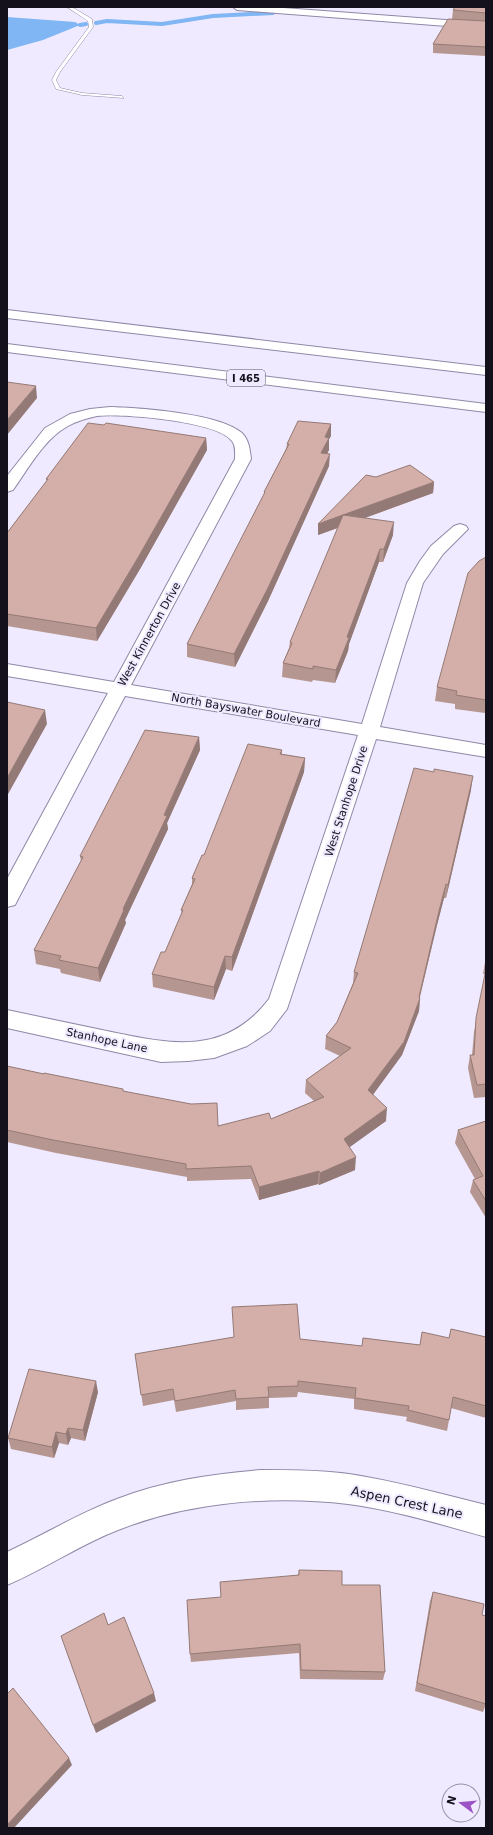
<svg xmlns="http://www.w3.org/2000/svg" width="493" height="1835" viewBox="0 0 493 1835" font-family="'DejaVu Sans',sans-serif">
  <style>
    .water { fill: #80b6f3 }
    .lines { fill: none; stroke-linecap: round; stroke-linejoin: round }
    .stream { stroke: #80b6f3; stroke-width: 4 }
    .service-casing { stroke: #9088a7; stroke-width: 1 }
    .minor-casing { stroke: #9088a7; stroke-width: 2 }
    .tertiary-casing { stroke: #9088a7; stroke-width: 2 }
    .motorway-casing { stroke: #9088a7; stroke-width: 2 }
    .service { fill: #fff; fill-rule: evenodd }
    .minor { fill: #fff; fill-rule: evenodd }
    .tertiary { fill: #fff; fill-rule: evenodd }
    .motorway { fill: #fff; fill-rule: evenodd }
    .wall { fill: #b69690 }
    .shaded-wall { fill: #947a76 }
    .building { fill: #d4aea8; stroke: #947a76 }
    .labels { text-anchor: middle; stroke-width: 4; stroke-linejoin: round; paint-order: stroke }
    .shield { fill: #efeaff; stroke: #565260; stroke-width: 1 }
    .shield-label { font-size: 10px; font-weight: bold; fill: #14111c }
    .street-label { font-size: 11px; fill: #14111c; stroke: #efeaff }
    .near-street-label { font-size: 13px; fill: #14111c; stroke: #efeaff }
  </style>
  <rect width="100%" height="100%" fill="#efeaff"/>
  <path class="water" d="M 7,17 L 75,22 L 80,25 L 43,40 L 7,50 Z"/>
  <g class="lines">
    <path class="stream" d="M 96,23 L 107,21 L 162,24 L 213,16 L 273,13
      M 80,25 L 86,24"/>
    <defs>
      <path id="service" d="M 67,7 L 72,7 L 92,19 L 93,27 L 60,72 L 56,80 L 60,88 L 82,93 L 122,96 L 124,98 L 82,95 L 56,89 L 52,80 L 56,72 L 89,27 L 88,21 Z"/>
      <path id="minor" d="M 110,407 C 140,408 219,413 242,433 C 249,440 250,450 251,459 L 131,685 L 362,724 L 407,583 L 420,561 L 431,546 L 454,526 L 460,524 L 466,526 L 468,529 L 443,554 L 423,583 L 380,727 L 486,745 L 486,757 L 376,739 L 287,1009 L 270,1031 L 247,1046 L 214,1058 L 188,1061 L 161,1062 L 7,1028 L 7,1010 C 39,1017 70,1023 102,1030 C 166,1043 223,1059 269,999 L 358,735 L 125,696 L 18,899 L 15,905 L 7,907 L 7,879 L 108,693 L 7,676 L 7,664 L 114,682 L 235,459 C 235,453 236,446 232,441 C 218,421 121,413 97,416 C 87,418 77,421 68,426 C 44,439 28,469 13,490 L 7,492 L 7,476 L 45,428 L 70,414 L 90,409 Z
        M 261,1470 C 290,1470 320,1470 349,1474 C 396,1481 441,1494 486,1505 L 486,1537 C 440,1524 394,1510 348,1504 C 272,1495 189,1502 118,1530 C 79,1545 45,1569 7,1585 L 7,1552 C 44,1535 79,1513 117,1499 C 163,1481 212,1474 261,1470 Z"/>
      <path id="tertiary" d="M 233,7 L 270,7 L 486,23 L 486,29 L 237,10 Z"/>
      <path id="motorway" d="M 7,310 L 486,367 L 486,375 L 7,318 Z
        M 7,344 L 486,404 L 486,412 L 7,352 Z"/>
    </defs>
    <use href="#service" class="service-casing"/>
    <use href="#minor" class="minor-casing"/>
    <use href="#tertiary" class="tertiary-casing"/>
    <use href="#motorway" class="motorway-casing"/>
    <use href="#service" class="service"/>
    <use href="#minor" class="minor"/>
    <use href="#tertiary" class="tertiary"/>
    <use href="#motorway" class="motorway"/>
  </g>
  <path class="wall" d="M 486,7 L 486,56 L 433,53 L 433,44 L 452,19 L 453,10 Z
    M 331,424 L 331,436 L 329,439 L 329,450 L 327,454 L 329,466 L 268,601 L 235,667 L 187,657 L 187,644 L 264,495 L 264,492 L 286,449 L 287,444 Z
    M 206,438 L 207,450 L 140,569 L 97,641 L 7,626 L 7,533 L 47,481 L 46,479 Z
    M 376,477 L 434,482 L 433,493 L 365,518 L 393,535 L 383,562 L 379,562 L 349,644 L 348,651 L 335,683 L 313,680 L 312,682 L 282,677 L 283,663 L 289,648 L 290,642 L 338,528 L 318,535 Z
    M 486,557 L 486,708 L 485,713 L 455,709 L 455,704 L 435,701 L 437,687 Z
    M 199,737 L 200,750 L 167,823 L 168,829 L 125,920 L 126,923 L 100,982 L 61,973 L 60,969 L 36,964 L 34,950 L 81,861 L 80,856 Z
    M 282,750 L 282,754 L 305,758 L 304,772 L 232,971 L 226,969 L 214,1000 L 153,987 L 152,974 L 165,952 L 182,914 L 181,910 L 192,884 L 192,878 L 204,855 Z
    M 471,790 L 446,898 L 444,898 L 437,925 L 420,997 L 419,1011 L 402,1055 L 373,1094 L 386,1121 L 349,1147 L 355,1170 L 319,1185 L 318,1184 L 259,1200 L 251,1179 L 187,1181 L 187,1177 L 56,1153 L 7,1142 L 7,1066 L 44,1074 L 123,1091 L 218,1126 L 271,1119 L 314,1101 L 305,1093 L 306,1080 L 340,1056 L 325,1049 L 326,1036 L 337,1022 L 353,983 L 354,972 Z
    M 486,956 L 486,1097 L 474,1098 L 468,1068 L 470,1055 L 472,1055 L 474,1032 L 485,974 L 483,974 Z
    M 486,1121 L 486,1218 L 470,1192 L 473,1180 L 475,1179 L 455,1143 L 458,1130 Z
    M 451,1329 L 486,1337 L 486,1418 L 451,1408 L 449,1420 L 447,1431 L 406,1421 L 407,1417 L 354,1409 L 354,1399 L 298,1392 L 297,1397 L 269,1398 L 269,1408 L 236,1410 L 236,1401 L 176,1412 L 174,1400 L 143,1406 L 135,1354 L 300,1339 L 362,1346 L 363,1338 L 419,1345 L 449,1338 Z
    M 98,1392 L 85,1441 L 71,1438 L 68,1445 L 59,1443 L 54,1458 L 11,1449 L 8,1438 Z
    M 299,1570 L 342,1585 L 385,1672 L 383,1680 L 300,1679 L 299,1653 L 191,1662 L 190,1654 L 221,1597 L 298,1575 Z
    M 433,1592 L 482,1615 L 486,1704 L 483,1712 L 415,1691 L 430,1601 Z"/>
  <path class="shaded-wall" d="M 36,386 L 37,398 L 7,435 L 7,420 Z
    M 331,424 L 331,436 L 329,439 L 329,450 L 321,465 L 321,453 L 325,437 Z
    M 206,438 L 207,450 L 140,569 L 97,641 L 96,628 Z
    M 330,454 L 329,466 L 268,601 L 235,667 L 234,654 Z
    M 434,482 L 433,493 L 318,535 L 318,524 Z
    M 394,522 L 393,535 L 383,562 L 384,549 Z
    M 380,549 L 379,562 L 349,644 L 348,651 L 335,683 L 336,670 L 347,637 Z
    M 45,710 L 47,724 L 7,796 L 7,778 Z
    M 199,737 L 200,750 L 167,823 L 168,829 L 125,920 L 126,923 L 100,982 L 98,968 L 123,909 Z
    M 305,758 L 304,772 L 232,971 L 232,957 Z
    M 473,776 L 471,790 L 446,898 L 448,885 Z
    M 446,884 L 444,898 L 437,925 L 418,1003 L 420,998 L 419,1011 L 402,1055 L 367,1103 L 368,1090 L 419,997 L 439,911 Z
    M 225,956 L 226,969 L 214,1000 L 214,987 Z
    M 387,1108 L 386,1121 L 343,1152 L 344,1139 Z
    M 356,1157 L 355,1170 L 319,1185 L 320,1173 Z
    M 319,1171 L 318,1184 L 259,1200 L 259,1187 Z
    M 96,1381 L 98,1392 L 85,1441 L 83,1430 Z
    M 68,1428 L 71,1438 L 68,1445 L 66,1434 Z
    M 56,1432 L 59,1443 L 54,1458 L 52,1447 Z
    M 154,1693 L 156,1701 L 96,1733 L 93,1725 Z
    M 69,1758 L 72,1765 L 14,1828 L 7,1828 L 7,1825 Z"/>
  <path class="building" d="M 455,7 L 486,7 L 486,13 L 453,10 Z
    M 448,19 L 486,21 L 486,47 L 433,44 Z
    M 7,382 L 36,386 L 7,420 Z
    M 298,421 L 331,424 L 325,437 L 329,438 L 321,453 L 330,454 L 268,588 L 234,654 L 187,644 L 265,492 L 264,492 L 289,444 L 287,444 Z
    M 88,423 L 104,425 L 106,423 L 206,438 L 139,556 L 96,628 L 7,614 L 7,533 L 48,479 L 46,479 Z
    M 410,465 L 434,482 L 318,524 L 366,475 L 376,477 Z
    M 343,515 L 394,522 L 384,549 L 380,549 L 347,637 L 349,638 L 336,670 L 313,666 L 313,669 L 283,663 L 292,643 L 290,642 Z
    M 486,557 L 486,700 L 456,695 L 457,691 L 437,687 L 468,573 L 479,561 Z
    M 7,702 L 45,710 L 7,778 Z
    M 145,730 L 199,737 L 164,815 L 167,816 L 123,909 L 124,910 L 98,968 L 59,960 L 61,956 L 34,950 L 83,857 L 80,856 Z
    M 248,744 L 282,750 L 280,754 L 305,758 L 232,957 L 225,956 L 214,987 L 152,974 L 161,952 L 165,952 L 183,910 L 181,910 L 195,879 L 192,878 L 202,855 L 204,855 Z
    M 414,768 L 434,772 L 434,769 L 473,776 L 448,885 L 446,884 L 439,911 L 419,997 L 420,998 L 404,1042 L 368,1090 L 387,1108 L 344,1139 L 356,1157 L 320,1173 L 319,1171 L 259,1187 L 251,1166 L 186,1169 L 186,1164 L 53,1140 L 7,1130 L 7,1066 L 44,1074 L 44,1073 L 123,1089 L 123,1091 L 191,1104 L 217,1103 L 218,1126 L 269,1113 L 271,1119 L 324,1097 L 306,1080 L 351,1048 L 326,1036 L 337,1022 L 358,973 L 354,972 Z
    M 486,969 L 486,1084 L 477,1085 L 470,1055 L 474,1055 L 476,1018 Z
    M 486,1121 L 486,1201 L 473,1180 L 483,1176 L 458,1130 Z
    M 297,1304 L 300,1339 L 362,1346 L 363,1338 L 420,1345 L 422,1332 L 449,1338 L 451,1329 L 486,1337 L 486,1406 L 453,1397 L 449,1420 L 408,1410 L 409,1406 L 355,1398 L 356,1388 L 298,1381 L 298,1386 L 268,1387 L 269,1397 L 236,1399 L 235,1390 L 175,1401 L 173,1389 L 141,1395 L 135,1354 L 234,1337 L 232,1307 Z
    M 29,1369 L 96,1381 L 83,1430 L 68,1428 L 66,1434 L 56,1432 L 52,1447 L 8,1438 Z
    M 299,1570 L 342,1571 L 342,1585 L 380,1585 L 385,1672 L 301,1670 L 300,1644 L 190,1654 L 187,1600 L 221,1597 L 220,1582 L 299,1575 Z
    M 433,1592 L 484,1604 L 482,1615 L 486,1616 L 486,1704 L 417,1683 Z
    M 104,1613 L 108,1625 L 124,1617 L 154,1693 L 93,1725 L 61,1636 Z
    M 13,1688 L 69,1758 L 7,1825 L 7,1694 Z"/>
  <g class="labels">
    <rect class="shield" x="227" y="370" width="38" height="16" rx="3"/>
    <g class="shield-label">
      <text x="246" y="382">I 465</text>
    </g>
    <g class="street-label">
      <text transform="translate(149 634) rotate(-61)" y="4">West Kinnerton Drive</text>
      <text transform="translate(246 710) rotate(10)" y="4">North Bayswater Boulevard</text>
      <text transform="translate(346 801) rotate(-72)" y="4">West Stanhope Drive</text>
      <text transform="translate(107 1040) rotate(12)" y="4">Stanhope Lane</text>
    </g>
    <g class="near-street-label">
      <text transform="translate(407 1502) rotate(12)" y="5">Aspen Crest Lane</text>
    </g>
  </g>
  <rect width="493" height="1835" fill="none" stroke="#14111c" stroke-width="16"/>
  <g transform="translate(461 1803) rotate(286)"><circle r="19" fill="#efeaff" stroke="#9793a4"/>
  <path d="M0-3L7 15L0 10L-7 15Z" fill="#9b52c5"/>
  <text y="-6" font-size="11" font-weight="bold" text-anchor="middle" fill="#14111c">N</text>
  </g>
</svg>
